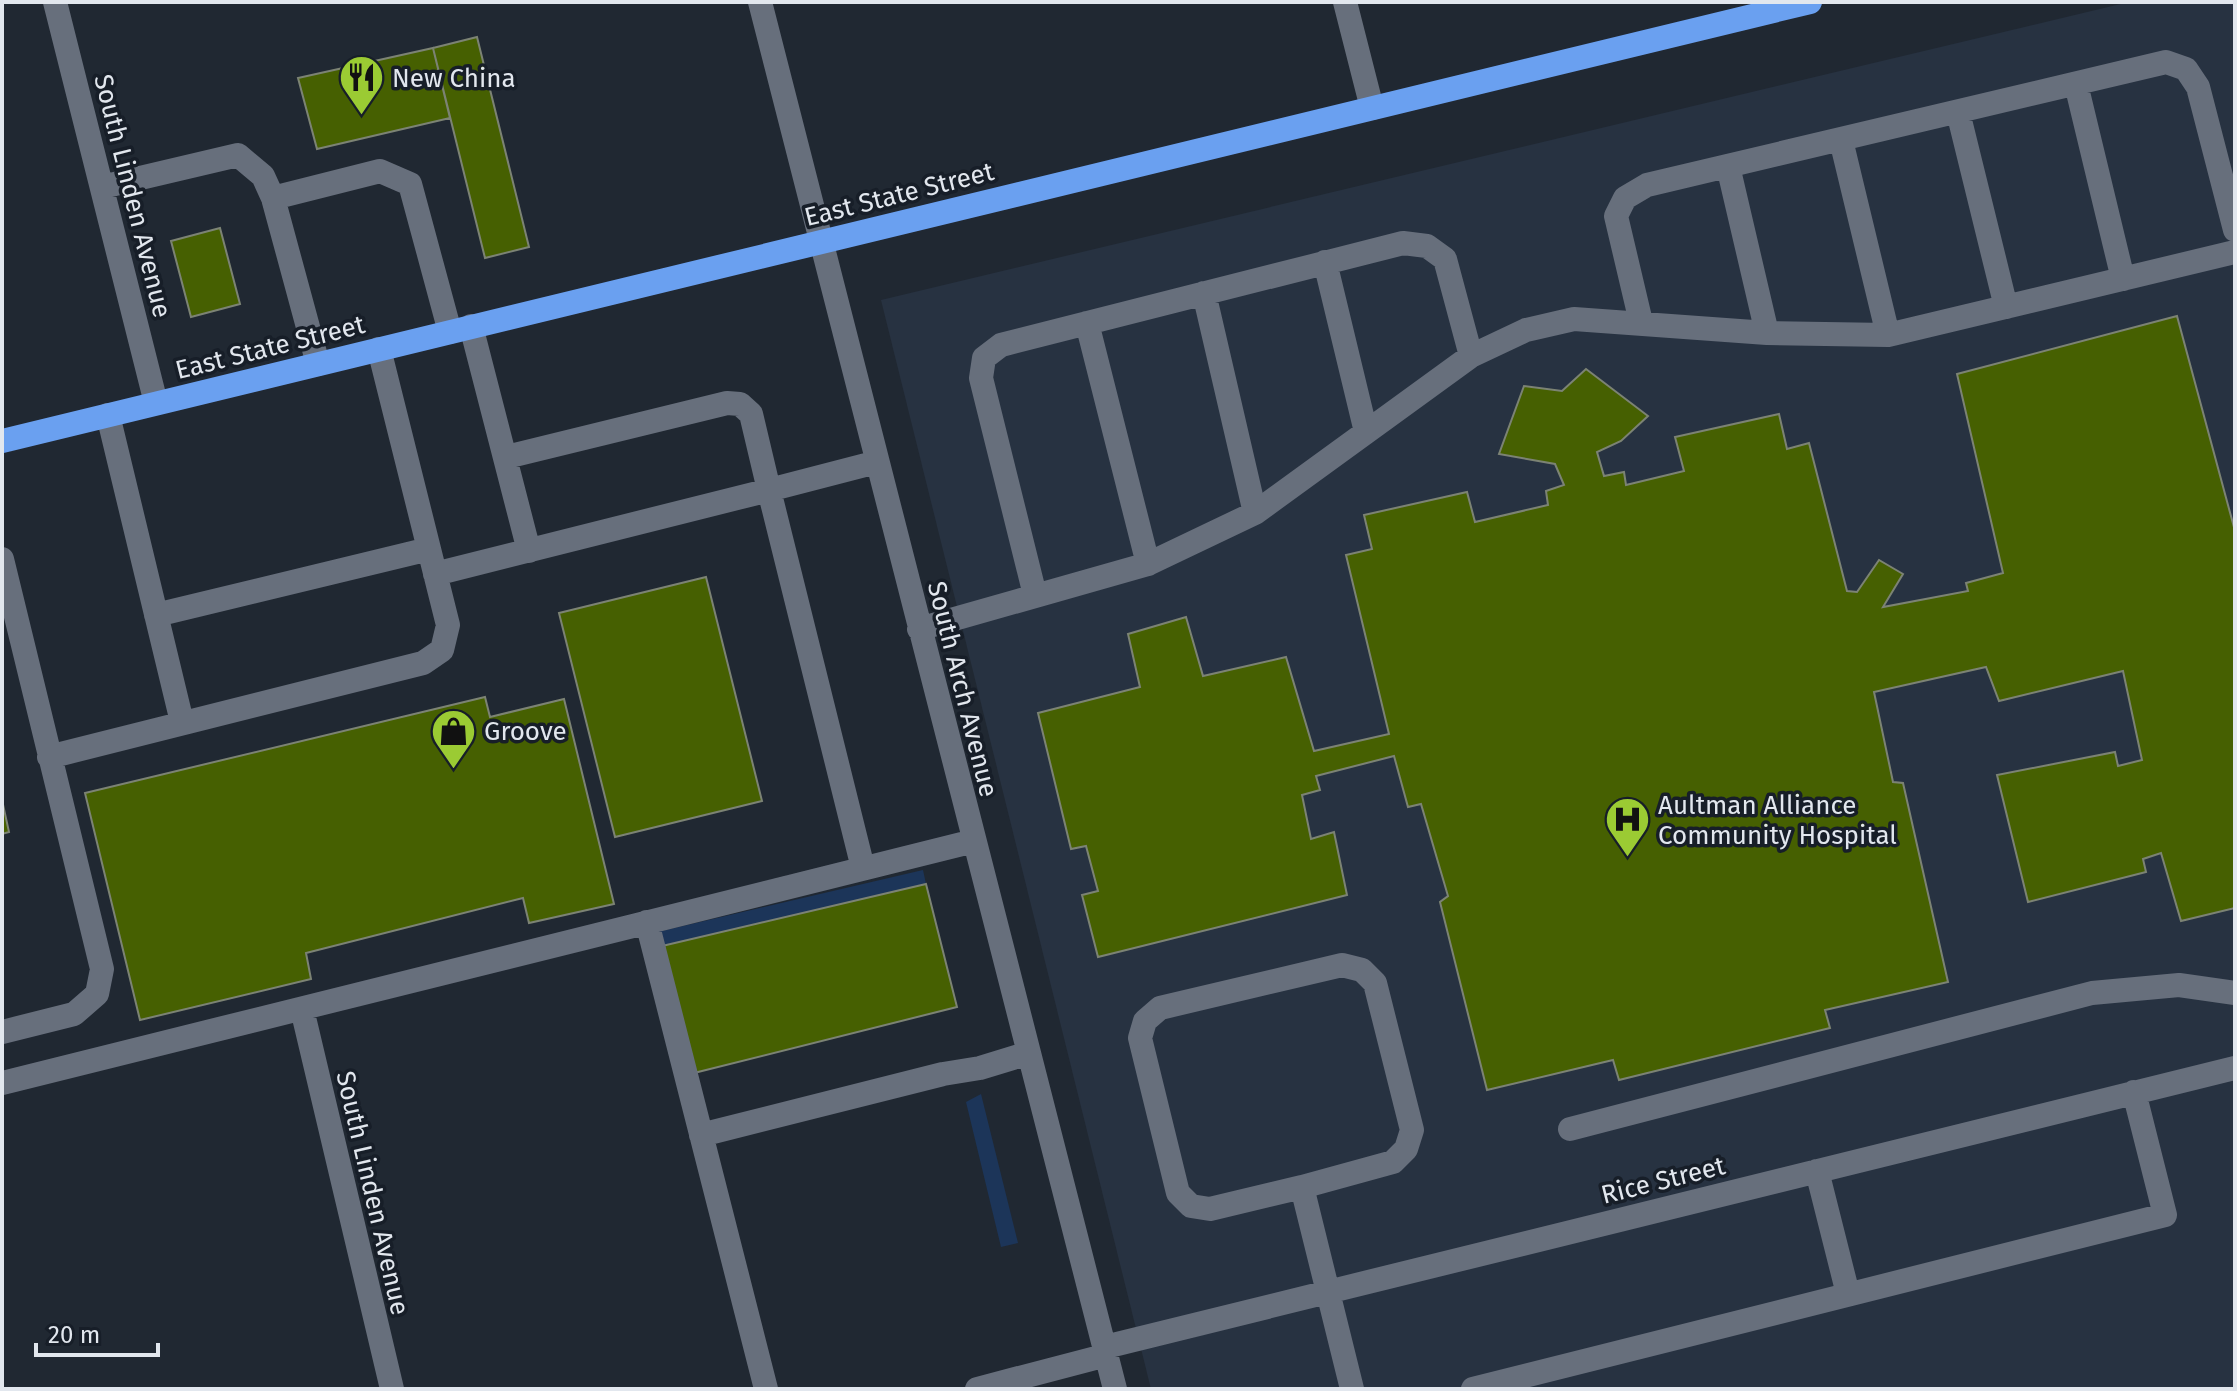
<svg xmlns="http://www.w3.org/2000/svg" width="2237" height="1391" viewBox="0 0 2237 1391" font-family="'Fira Sans',sans-serif">
  <style>
    .built { fill: #273241 }
    .green { fill: #1c3559 }
    .building { fill: #466001; stroke: #7c8374; stroke-width: 2 }
    .lines { fill: none; stroke-linecap: round; stroke-linejoin: round }
    .minor { stroke: #676f7c; stroke-width: 24 }
    .highway { stroke: #6aa0f0; stroke-width: 24 }
    .labels { text-anchor: middle; stroke-width: 7; stroke-linejoin: round; paint-order: stroke }
    .poi-label { font-size: 26px; fill: #e2e7ee; stroke: #171e28; text-anchor: start }
    .street-label { font-size: 26px; fill: #e2e7ee; stroke: #171e28 }
  </style>
  <rect width="100%" height="100%" fill="#202832"/>
  <path class="built" d="M 2129,2 L 2235,2 L 2235,1389 L 1151,1389 L 881,300 Z"/>
  <path class="green" d="M 923,870 L 926,884 L 663,946 L 653,933 Z
    M 981,1094 L 1018,1243 L 1001,1247 L 966,1102 Z"/>
  <path class="building" d="M 477,37 L 529,247 L 485,258 L 433,48 Z
    M 433,48 L 450,118 L 317,149 L 298,78 Z
    M 220,228 L 240,304 L 191,317 L 171,241 Z
    M 2177,316 L 2235,531 L 2235,908 L 2181,921 L 2161,853 L 2143,859 L 2146,872 L 2028,902 L 1997,775 L 2115,752 L 2118,766 L 2142,760 L 2123,671 L 1999,701 L 1986,667 L 1874,692 L 1893,782 L 1903,783 L 1948,982 L 1825,1010 L 1830,1028 L 1619,1080 L 1613,1060 L 1487,1090 L 1440,902 L 1448,896 L 1421,804 L 1408,807 L 1394,756 L 1316,776 L 1320,790 L 1302,795 L 1311,839 L 1334,832 L 1347,895 L 1098,957 L 1082,895 L 1098,891 L 1086,846 L 1071,849 L 1038,713 L 1140,687 L 1128,634 L 1186,617 L 1203,676 L 1286,657 L 1314,751 L 1389,734 L 1346,555 L 1372,549 L 1364,515 L 1467,492 L 1475,522 L 1548,505 L 1546,491 L 1564,485 L 1555,464 L 1499,454 L 1524,386 L 1562,391 L 1586,369 L 1648,416 L 1621,441 L 1597,452 L 1604,476 L 1624,472 L 1626,485 L 1684,471 L 1675,437 L 1779,414 L 1787,449 L 1809,443 L 1847,591 L 1857,592 L 1879,560 L 1903,574 L 1883,607 L 1968,591 L 1966,583 L 2003,573 L 1957,374 Z
    M 706,577 L 762,801 L 615,837 L 559,613 Z
    M 485,697 L 490,717 L 564,699 L 614,904 L 529,923 L 523,898 L 306,953 L 311,979 L 140,1020 L 85,793 Z
    M 2,800 L 9,832 L 2,834 Z
    M 926,884 L 957,1007 L 694,1073 L 662,946 Z"/>
  <g class="lines">
    <path class="minor" d="M 55,2 L 156,403
      M 760,2 L 1115,1389
      M 1345,2 L 1372,108
      M 2076,84 L 2123,279
      M 1958,112 L 2006,307
      M 1841,140 L 1888,335
      M 1728,166 L 1767,333
      M 102,187 L 238,155 L 263,176 L 273,198 L 380,171 L 410,184 L 450,332
      M 273,198 L 318,364
      M 1325,262 L 1366,432
      M 1204,293 L 1255,513
      M 1641,322 L 1616,216 L 1625,198 L 1647,185 L 2166,62 L 2186,69 L 2198,87 L 2235,230
      M 1087,323 L 1148,564
      M 471,326 L 529,551
      M 1471,356 L 1526,330 L 1574,319 L 1767,333 L 1888,335 L 2235,252
      M 108,415 L 182,722
      M 506,457 L 727,403 L 740,404 L 751,414 L 769,490 L 877,462
      M 2,559 L 102,969 L 97,994 L 74,1014 L 2,1032
      M 435,574 L 769,490 L 863,868
      M 156,615 L 429,549
      M 919,629 L 1148,564 L 1255,513 L 1471,356 L 1445,259 L 1427,246 L 1403,243 L 1001,345 L 984,358 L 981,378 L 1035,595
      M 49,757 L 423,663 L 442,650 L 448,625 L 379,349
      M 647,922 L 766,1389
      M 302,1009 L 392,1389
      M 2,1083 L 974,841
      M 1570,1129 L 2092,993 L 2179,985 L 2235,993
      M 701,1135 L 943,1074 L 980,1068 L 1029,1053
      M 1817,1171 L 1848,1294
      M 1302,1187 L 1210,1209 L 1191,1206 L 1178,1193 L 1140,1038 L 1145,1021 L 1160,1008 L 1342,965 L 1362,970 L 1375,983 L 1412,1130 L 1406,1149 L 1393,1162 L 1302,1187 L 1352,1389
      M 1105,1347 L 2235,1068
      M 977,1389 L 1107,1355
      M 1473,1389 L 2165,1215 L 2134,1092"/>
    <path class="highway" d="M 2,441 L 1810,2"/>
  </g>
  <defs>
    <symbol id="restaurant-pin" viewBox="-11 -11 22 30"><path d="M0 17L-7.5 6A9.5 9.5 0 1 1 7.5 6Z" fill="#9bcb33" stroke="#171e28"/><path d="M-5-6h1v4h1v-4h1v4h1v-4h1v5L-1.5 .5V6h-2V.5L-5-1ZM5-6V6H3V1.5H1.5Q1.5-4 5-6Z" fill="#111"/></symbol>
    <symbol id="shop-pin" viewBox="-11 -11 22 30"><path d="M0 17L-7.5 6A9.5 9.5 0 1 1 7.5 6Z" fill="#9bcb33" stroke="#171e28"/><path d="M-5-2.5h2.3a2.7 3.5 0 0 1 5.4 0H5L5.5 6h-11ZM-1.5-2.5h3a1.5 2.3 0 0 0-3 0Z" fill="#111"/></symbol>
    <symbol id="hospital-pin" viewBox="-11 -11 22 30"><path d="M0 17L-7.5 6A9.5 9.5 0 1 1 7.5 6Z" fill="#9bcb33" stroke="#171e28"/><path d="M-5-5h3v3.5h4V-5h3V5h-3V1.5h-4V5h-3Z" fill="#111"/></symbol>
  </defs>
  <g fill-rule="evenodd">
    <use href="#restaurant-pin" x="336" y="52" width="51" height="69"/>
    <use href="#shop-pin" x="428" y="706" width="51" height="69"/>
    <use href="#hospital-pin" x="1602" y="794" width="51" height="69"/>
  </g>
  <g class="labels">
    <g class="poi-label">
      <text x="392" y="87">New China</text>
      <text x="484" y="740">Groove</text>
      <text x="1658" y="814">Aultman Alliance<tspan x="1658" dy="30">Community Hospital</tspan></text>
    </g>
    <g class="street-label">
      <text transform="translate(899 194) rotate(-14)" y="9">East State Street</text>
      <text transform="translate(133 196) rotate(76)" y="9">South Linden Avenue</text>
      <text transform="translate(270 347) rotate(-14)" y="9">East State Street</text>
      <text transform="translate(963 689) rotate(76)" y="9">South Arch Avenue</text>
      <text transform="translate(1663 1180) rotate(-14)" y="9">Rice Street</text>
      <text transform="translate(373 1193) rotate(77)" y="9">South Linden Avenue</text>
    </g>
  </g>
  <rect width="2237" height="1391" fill="none" stroke="#e2e7ee" stroke-width="8"/>
  <path d="M36 1343v12h122v-12" fill="none" stroke="#e2e7ee" stroke-width="4"/>
  <text x="48" y="1343" font-size="24" fill="#e2e7ee" stroke="#171e28" stroke-width="6" paint-order="stroke">20 m</text>
</svg>
